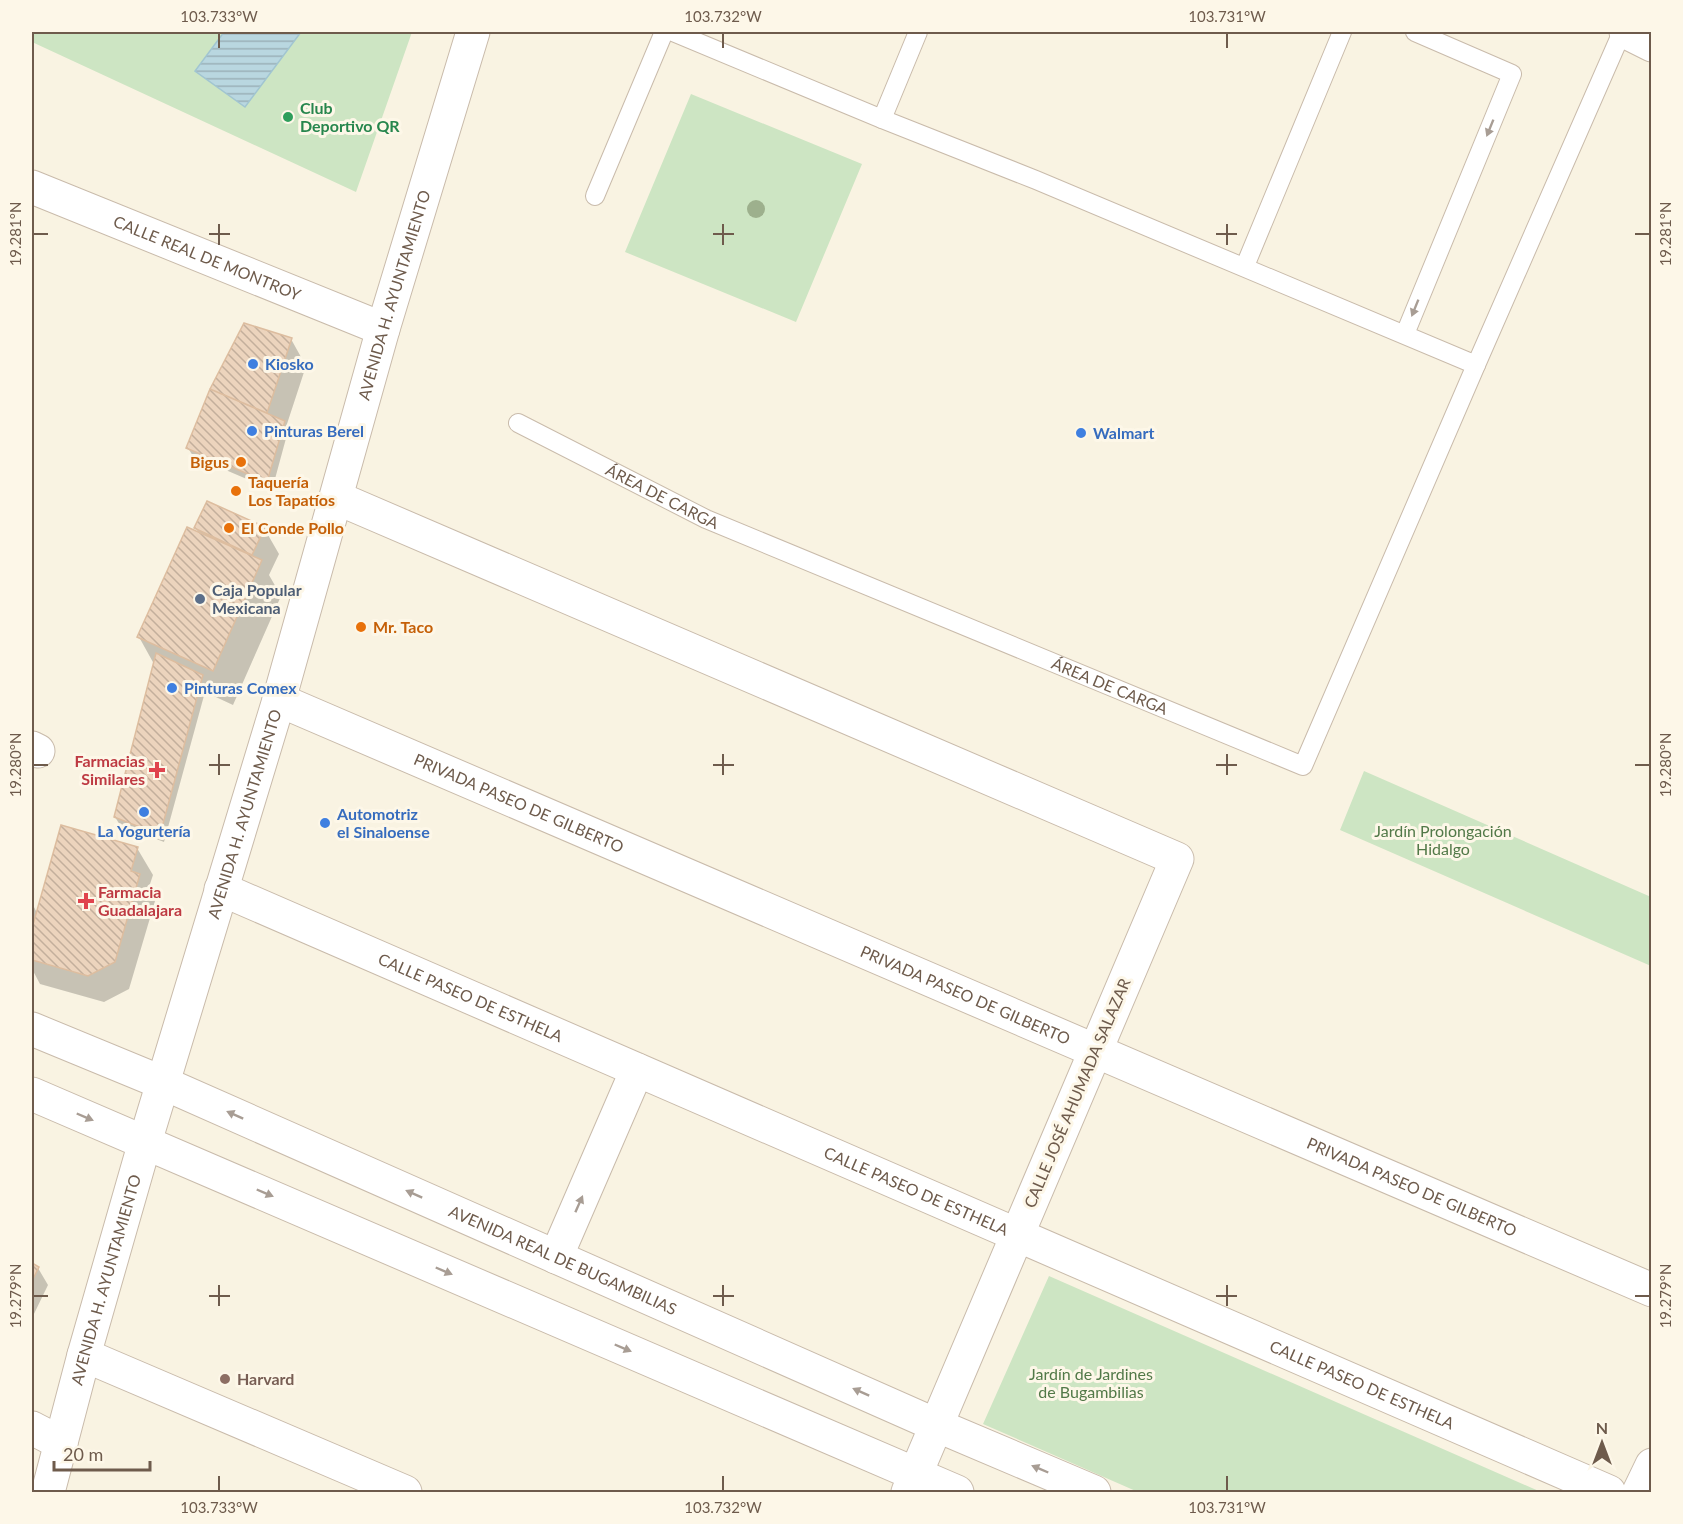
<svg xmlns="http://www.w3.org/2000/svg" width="1683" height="1524" viewBox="0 0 1683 1524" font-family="Lato,sans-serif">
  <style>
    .green { fill: #cde5c3 }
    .water { fill: url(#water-rules); stroke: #a1c5d1; stroke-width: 1.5 }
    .shadow { fill: #0003 }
    .building { fill: url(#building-back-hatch); stroke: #ddbd9f; stroke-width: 1.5 }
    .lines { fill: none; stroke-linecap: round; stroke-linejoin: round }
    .service-casing { stroke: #c9bbab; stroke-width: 20 }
    .minor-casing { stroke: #c9bbab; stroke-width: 35 }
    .tertiary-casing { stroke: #c9bbab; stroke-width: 35 }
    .service { stroke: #fff; stroke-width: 18 }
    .minor { stroke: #fff; stroke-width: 33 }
    .tertiary { stroke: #fff; stroke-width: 33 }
    .tree { fill: #9db08d }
    .oneway { fill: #a89d94 }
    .ticks { fill: none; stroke: #6e5b4c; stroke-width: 2 }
    .leisure-dot { fill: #2e9e5b; stroke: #fdf7e8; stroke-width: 2 }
    .shop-dot { fill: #3f7fe0; stroke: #fdf7e8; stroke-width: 2 }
    .food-dot { fill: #e8710a; stroke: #fdf7e8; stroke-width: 2 }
    .service-dot { fill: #5c6f8a; stroke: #fdf7e8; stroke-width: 2 }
    .health-dot { fill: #e0444e; stroke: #fdf7e8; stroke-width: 2 }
    .education-dot { fill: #8d6e63; stroke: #fdf7e8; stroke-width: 2 }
    .labels { text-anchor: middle; stroke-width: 6; stroke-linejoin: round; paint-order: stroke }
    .leisure-label { font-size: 16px; font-weight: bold; fill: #27864d; stroke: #fdf7e8; text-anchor: start }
    .street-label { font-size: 16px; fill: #6e5b4c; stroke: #fdf7e8 }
    .shop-label { font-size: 16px; font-weight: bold; fill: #366cbe; stroke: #fdf7e8; text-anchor: start }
    .food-label { font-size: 16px; font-weight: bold; fill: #c56008; stroke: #fdf7e8; text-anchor: start }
    .service-label { font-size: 16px; font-weight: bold; fill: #4e5e75; stroke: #fdf7e8; text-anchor: start }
    .health-label { font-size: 16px; font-weight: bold; fill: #be3a42; stroke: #fdf7e8; text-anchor: end }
    .park-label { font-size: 16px; fill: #527948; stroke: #fdf7e8 }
    .education-label { font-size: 16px; font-weight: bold; fill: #785e54; stroke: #fdf7e8; text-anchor: start }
    .neatline { fill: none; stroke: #6e5b4c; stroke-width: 2 }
    .ticks-label { font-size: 15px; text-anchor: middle; fill: #6e5b4c }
  </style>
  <defs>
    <pattern id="water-rules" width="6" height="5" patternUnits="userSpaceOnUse" patternTransform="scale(1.5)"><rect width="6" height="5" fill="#b9d7e0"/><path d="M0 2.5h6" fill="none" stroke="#9bb1b8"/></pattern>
    <pattern id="building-back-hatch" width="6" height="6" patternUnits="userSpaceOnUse" patternTransform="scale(1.5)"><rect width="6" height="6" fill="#ecd4bd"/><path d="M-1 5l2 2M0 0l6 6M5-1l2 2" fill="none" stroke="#c3af9c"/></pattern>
  </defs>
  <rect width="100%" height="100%" fill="#f9f3e2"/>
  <path class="green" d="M 32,32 L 412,32 L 356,192 L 32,42 Z
    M 691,94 L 862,164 L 796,322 L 625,252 Z
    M 1364,771 L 1651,897 L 1651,966 L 1340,830 Z
    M 1049,1276 L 1541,1492 L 1138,1492 L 983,1424 Z"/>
  <path class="water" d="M 224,32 L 301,32 L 245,107 L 195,71 Z"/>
  <path class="shadow" d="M 291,339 L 306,366 L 286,427 L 288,431 L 272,490 L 193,456 L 188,448 L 212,390 Z
    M 196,528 L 264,528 L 279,554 L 269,575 L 281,596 L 233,705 L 205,692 L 164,842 L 120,825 L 115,817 L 154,664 L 139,637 L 199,534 Z
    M 137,848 L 153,875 L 148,890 L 155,901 L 129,989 L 104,1002 L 40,984 L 32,969 L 32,903 L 37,913 Z
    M 32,1265 L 38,1268 L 48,1285 L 32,1318 Z"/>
  <path class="building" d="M 244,323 L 292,338 L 267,413 L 210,389 Z
    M 210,389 L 285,421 L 267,482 L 186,448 Z
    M 207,501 L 265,527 L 252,555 L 194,528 Z
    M 187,527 L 262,560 L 213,671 L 137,637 Z
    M 156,653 L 203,675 L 160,835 L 114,817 Z
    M 61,825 L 138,847 L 131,871 L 140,874 L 115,962 L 88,976 L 32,960 L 32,928 Z
    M 32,1263 L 39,1267 L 32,1281 Z"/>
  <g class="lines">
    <defs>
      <g id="service">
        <path d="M 673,32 L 882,119 L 1036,180 L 1476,365 L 1622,32"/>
        <path d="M 882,119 L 918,32"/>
        <path d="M 595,196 L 664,32"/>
        <path d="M 1245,266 L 1342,32"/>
        <path d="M 1405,334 L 1512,74 L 1415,32"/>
        <path id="s1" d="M 518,423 L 706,519 L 1303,766 L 1476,365"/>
      </g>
      <g id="minor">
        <path id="s2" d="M 32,187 L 383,329"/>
        <path d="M 337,498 L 1177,859 L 908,1492"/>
        <path id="s3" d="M 279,700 L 1652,1290"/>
        <path d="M 32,748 L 38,751"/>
        <path id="s4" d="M 221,889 L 1609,1492"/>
        <path id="s5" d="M 32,1029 L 163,1083 L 936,1425 L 1094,1492"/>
        <path d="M 32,1094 L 957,1492"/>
        <path d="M 556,1257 L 637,1070"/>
        <path d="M 84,1355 L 405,1492"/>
        <path d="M 32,1428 L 61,1443"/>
        <path d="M 1639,1492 L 1652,1465"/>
      </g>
      <g id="tertiary">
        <path d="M 1626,32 L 1652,45"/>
        <path id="s6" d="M 48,1492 L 84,1355 L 145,1142 L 279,700 L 383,329 L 473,32"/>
      </g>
    </defs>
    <use href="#service" class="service-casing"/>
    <use href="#minor" class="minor-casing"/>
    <use href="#tertiary" class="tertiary-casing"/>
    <use href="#service" class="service"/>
    <use href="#minor" class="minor"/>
    <use href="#tertiary" class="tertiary"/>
  </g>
  <circle class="tree" cx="756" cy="209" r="9"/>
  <defs><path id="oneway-solid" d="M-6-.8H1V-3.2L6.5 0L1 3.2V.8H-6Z" transform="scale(1.5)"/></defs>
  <g class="oneway">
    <use href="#oneway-solid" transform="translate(1490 128) rotate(112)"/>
    <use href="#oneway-solid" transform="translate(1415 308) rotate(112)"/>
    <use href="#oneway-solid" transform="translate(235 1115) rotate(-156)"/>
    <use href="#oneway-solid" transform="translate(85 1117) rotate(23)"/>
    <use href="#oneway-solid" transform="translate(265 1193) rotate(23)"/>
    <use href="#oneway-solid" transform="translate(414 1194) rotate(-156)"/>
    <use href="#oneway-solid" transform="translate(579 1204) rotate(-66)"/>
    <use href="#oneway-solid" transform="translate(444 1271) rotate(23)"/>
    <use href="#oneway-solid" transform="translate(623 1348) rotate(23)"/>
    <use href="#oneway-solid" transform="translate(861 1392) rotate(-156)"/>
    <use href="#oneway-solid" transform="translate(1040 1469) rotate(-157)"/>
  </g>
  <path class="ticks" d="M 219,33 L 219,48M 723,33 L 723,48M 1227,33 L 1227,48M 219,224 L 219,245M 723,224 L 723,245M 1227,224 L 1227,245M 33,234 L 48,234M 209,234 L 230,234M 713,234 L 734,234M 1216,234 L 1237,234M 1635,234 L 1650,234M 219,754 L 219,775M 723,754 L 723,775M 1227,754 L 1227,775M 33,765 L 48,765M 209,765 L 230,765M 713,765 L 734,765M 1216,765 L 1237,765M 1635,765 L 1650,765M 219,1285 L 219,1306M 723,1285 L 723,1306M 1227,1285 L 1227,1306M 33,1296 L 48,1296M 209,1296 L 230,1296M 713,1296 L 734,1296M 1216,1296 L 1237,1296M 1635,1296 L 1650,1296M 219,1476 L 219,1491M 723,1476 L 723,1491M 1227,1476 L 1227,1491"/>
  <circle class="leisure-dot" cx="288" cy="117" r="6"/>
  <g class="shop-dot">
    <circle cx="253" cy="364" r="6"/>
    <circle cx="252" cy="431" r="6"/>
    <circle cx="1081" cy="433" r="6"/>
    <circle cx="172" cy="688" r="6"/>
    <circle cx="144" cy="812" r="6"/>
    <circle cx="325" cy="823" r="6"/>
  </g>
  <g class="food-dot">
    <circle cx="241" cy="462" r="6"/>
    <circle cx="236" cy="491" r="6"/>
    <circle cx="229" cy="528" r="6"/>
    <circle cx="361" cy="627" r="6"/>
  </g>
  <circle class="service-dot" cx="200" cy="599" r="6"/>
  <g class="health-dot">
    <path d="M154 761h6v6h6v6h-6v6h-6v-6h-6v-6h6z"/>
    <path d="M83 892h6v6h6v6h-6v6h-6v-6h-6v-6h6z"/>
  </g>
  <circle class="education-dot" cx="225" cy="1379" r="6"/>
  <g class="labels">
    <g class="leisure-label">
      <text x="300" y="114">Club<tspan x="300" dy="18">Deportivo QR</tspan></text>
    </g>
    <g class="street-label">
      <text dy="6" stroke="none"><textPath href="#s2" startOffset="189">CALLE REAL DE MONTROY</textPath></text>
      <text dy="6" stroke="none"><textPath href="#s6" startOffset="1246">AVENIDA H. AYUNTAMIENTO</textPath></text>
      <text dy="6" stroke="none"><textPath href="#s1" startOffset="162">ÁREA DE CARGA</textPath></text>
      <text dy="6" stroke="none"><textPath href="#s1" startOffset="648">ÁREA DE CARGA</textPath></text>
      <text dy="6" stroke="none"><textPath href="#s3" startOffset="261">PRIVADA PASEO DE GILBERTO</textPath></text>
      <text dy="6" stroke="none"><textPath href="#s6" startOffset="706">AVENIDA H. AYUNTAMIENTO</textPath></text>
      <text dy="6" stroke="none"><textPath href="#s3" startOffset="747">PRIVADA PASEO DE GILBERTO</textPath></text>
      <text dy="6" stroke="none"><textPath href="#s4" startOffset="272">CALLE PASEO DE ESTHELA</textPath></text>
      <text transform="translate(1077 1093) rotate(-67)" y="6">CALLE JOSÉ AHUMADA SALAZAR</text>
      <text dy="6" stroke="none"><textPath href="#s3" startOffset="1233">PRIVADA PASEO DE GILBERTO</textPath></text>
      <text dy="6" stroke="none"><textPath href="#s4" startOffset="758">CALLE PASEO DE ESTHELA</textPath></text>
      <text dy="6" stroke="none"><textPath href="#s5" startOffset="579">AVENIDA REAL DE BUGAMBILIAS</textPath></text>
      <text dy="6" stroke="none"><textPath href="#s6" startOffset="220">AVENIDA H. AYUNTAMIENTO</textPath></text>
      <text dy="6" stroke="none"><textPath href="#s4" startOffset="1244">CALLE PASEO DE ESTHELA</textPath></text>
    </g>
    <g class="shop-label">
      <text x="265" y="370">Kiosko</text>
      <text x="264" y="437">Pinturas Berel</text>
      <text x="1093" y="439">Walmart</text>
      <text x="184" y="694">Pinturas Comex</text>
      <text x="337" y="820">Automotriz<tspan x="337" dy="18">el Sinaloense</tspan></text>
      <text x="144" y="837" text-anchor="middle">La Yogurtería</text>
    </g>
    <g class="food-label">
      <text x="229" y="468" text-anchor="end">Bigus</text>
      <text x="248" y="488">Taquería<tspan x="248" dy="18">Los Tapatíos</tspan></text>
      <text x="241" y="534">El Conde Pollo</text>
      <text x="373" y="633">Mr. Taco</text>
    </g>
    <g class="service-label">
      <text x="212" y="596">Caja Popular<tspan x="212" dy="18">Mexicana</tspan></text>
    </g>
    <g class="health-label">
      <text x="145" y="767">Farmacias<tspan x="145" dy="18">Similares</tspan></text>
      <text x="98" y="898" text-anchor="start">Farmacia<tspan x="98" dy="18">Guadalajara</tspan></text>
    </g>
    <g class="park-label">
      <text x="1443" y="837">Jardín Prolongación<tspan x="1443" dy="18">Hidalgo</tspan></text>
      <text x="1091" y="1380">Jardín de Jardines<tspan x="1091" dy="18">de Bugambilias</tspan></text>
    </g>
    <g class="education-label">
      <text x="237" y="1385">Harvard</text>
    </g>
  </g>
  <rect width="1683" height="1524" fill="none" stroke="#fdf7e8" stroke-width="66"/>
  <g transform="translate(1602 1443)" stroke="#fdf7e8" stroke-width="4.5" paint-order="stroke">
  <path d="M0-4.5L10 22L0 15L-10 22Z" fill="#6e5b4c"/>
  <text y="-9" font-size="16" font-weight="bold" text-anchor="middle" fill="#6e5b4c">N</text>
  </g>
  <path d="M54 1461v9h96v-9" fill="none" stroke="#6e5b4c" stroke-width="3"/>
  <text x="63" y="1461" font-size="18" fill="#6e5b4c" stroke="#fdf7e8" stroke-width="4.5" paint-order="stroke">20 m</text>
  <rect x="33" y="33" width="1617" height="1458" class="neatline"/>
  <g class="ticks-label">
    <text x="219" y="22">103.733°W</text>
    <text x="723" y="22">103.732°W</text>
    <text x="1227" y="22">103.731°W</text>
    <text transform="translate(16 234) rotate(-90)" y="5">19.281°N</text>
    <text transform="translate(1666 234) rotate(-90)" y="5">19.281°N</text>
    <text transform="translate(16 765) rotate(-90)" y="5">19.280°N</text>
    <text transform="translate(1666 765) rotate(-90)" y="5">19.280°N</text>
    <text transform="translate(16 1296) rotate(-90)" y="5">19.279°N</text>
    <text transform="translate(1666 1296) rotate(-90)" y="5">19.279°N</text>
    <text x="219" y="1513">103.733°W</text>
    <text x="723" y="1513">103.732°W</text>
    <text x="1227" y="1513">103.731°W</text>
  </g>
</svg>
